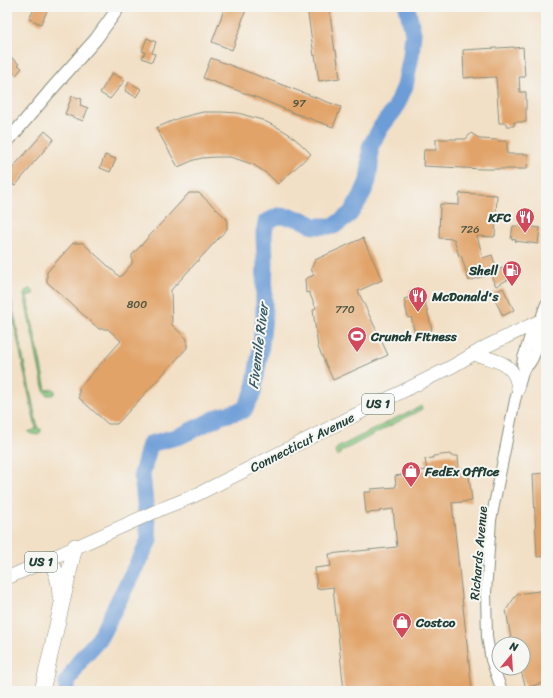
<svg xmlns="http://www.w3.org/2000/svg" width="553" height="698" viewBox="0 0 553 698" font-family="Sriracha,sans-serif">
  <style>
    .green { fill: #84c57d; stroke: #528158 }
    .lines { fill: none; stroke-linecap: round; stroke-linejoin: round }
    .river { stroke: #6d9dd7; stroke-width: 17 }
    .building { fill: #e1a368 }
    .tertiary-casing { stroke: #888e7d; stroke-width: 12 }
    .secondary-casing { stroke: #888e7d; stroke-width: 14 }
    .primary-casing { stroke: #888e7d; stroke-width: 14 }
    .motorway-casing { stroke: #888e7d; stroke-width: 16 }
    .tertiary { stroke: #fff; stroke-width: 10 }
    .secondary { stroke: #fff; stroke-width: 12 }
    .primary { stroke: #fff; stroke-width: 13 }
    .motorway { stroke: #fff; stroke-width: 15 }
    .labels { text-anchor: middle; stroke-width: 4; stroke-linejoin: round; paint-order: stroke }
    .number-label { font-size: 11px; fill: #505641 }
    .shield { fill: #f6f6f2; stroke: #60746d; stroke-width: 1 }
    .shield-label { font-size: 12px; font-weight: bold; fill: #1f3d34 }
    .poi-label { font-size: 13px; font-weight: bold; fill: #1f3d34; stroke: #f6f6f2; text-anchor: start }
    .street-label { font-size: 13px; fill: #1f3d34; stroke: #f6f6f2 }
    .water-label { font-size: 14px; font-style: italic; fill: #365a65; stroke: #f6f6f2 }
  </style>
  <rect width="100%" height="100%" fill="#f6f6f2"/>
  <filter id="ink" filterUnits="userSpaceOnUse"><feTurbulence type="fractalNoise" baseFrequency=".025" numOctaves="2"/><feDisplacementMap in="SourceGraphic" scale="8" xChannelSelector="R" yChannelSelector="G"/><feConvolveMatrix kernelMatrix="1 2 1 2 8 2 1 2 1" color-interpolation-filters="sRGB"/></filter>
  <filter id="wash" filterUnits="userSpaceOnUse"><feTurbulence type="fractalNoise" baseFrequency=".012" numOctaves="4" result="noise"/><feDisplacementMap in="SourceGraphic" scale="16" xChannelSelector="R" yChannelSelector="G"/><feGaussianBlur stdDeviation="0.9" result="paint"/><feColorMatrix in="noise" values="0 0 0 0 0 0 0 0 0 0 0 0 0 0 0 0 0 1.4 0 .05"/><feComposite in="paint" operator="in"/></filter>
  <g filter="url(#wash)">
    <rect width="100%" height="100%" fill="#f2e0c6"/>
    <path class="green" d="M 7,277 L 10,279 L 7,280 L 38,429 L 41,429 L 41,431 L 38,435 L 32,434 L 28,432 L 36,429 L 7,289 Z
      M 29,289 L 33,290 L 34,291 L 33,294 L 27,296 L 46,390 L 53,389 L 55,391 L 55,393 L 52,395 L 47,395 L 44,391 L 24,295 L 25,291 Z
      M 421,406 L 422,409 L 340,452 L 340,454 L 337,456 L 336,455 L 335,451 L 337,448 L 394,419 L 400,416 L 402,416 Z"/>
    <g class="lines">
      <path class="river" d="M 67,691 L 67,682 L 81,659 L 99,639 L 149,541 L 142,474 L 150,444 L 180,436 L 221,416 L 244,410 L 253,393 L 260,353 L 264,317 L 264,292 L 265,263 L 264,233 L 266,222 L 278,216 L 291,217 L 303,220 L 314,226 L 334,226 L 350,214 L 361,197 L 368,181 L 370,165 L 370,147 L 381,127 L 395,109 L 405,86 L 411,56 L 413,33 L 407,7"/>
    </g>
    <g id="blocks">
      <path class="building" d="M 35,7 L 49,7 L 41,24 L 29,19 Z
        M 225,7 L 247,7 L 241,24 L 242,24 L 232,50 L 212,42 Z
        M 307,7 L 329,7 L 335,51 L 336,50 L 340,78 L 319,81 L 315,55 L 314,56 Z
        M 147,38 L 156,42 L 152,53 L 155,54 L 152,62 L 142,58 L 145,52 L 142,51 Z
        M 514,47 L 514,48 L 523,47 L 525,77 L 519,77 L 520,92 L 526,92 L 526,122 L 514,122 L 514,126 L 506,126 L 506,123 L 499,123 L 496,77 L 474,78 L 474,77 L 464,78 L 463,50 Z
        M 7,54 L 19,64 L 18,65 L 22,68 L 16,75 L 12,72 L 7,78 Z
        M 211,58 L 341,107 L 333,127 L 294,113 L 258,98 L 203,78 Z
        M 112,73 L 125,80 L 110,99 L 100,93 Z
        M 129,82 L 141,89 L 136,97 L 125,91 Z
        M 72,96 L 82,99 L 80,105 L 88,108 L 83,121 L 65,114 Z
        M 203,112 L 222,112 L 238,113 L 262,120 L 279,128 L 289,134 L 300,143 L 311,154 L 278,184 L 269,175 L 254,165 L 240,160 L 230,157 L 215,157 L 202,158 L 194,160 L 178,167 L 156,128 L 179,118 Z
        M 45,131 L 54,139 L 30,167 L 31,167 L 15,186 L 7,180 L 7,174 Z
        M 471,133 L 480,139 L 498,140 L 498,141 L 507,141 L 507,154 L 528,154 L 527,169 L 483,169 L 423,166 L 424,150 L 436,150 L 436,139 L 466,139 Z
        M 105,155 L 116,159 L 110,172 L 100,168 Z
        M 189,193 L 199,193 L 227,219 L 227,229 L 171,290 L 172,325 L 187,339 L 187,348 L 117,424 L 108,424 L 79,398 L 79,388 L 121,341 L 108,329 L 99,329 L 47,282 L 47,272 L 73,243 L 83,243 L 120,277 L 132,264 L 132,255 Z
        M 460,193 L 497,195 L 495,236 L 494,236 L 494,237 L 477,236 L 483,258 L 492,255 L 497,270 L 502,268 L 504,272 L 509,269 L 513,277 L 496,286 L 490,274 L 469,281 L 461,255 L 459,256 L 454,239 L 439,238 L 440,204 L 459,205 L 459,195 L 460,195 Z
        M 518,225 L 540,228 L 538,244 L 515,241 L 516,240 L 511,239 L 513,226 L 518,226 Z
        M 363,238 L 382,280 L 358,291 L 388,355 L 333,380 L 318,347 L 313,310 L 316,308 L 309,292 L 306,293 L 305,279 L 314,275 L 311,269 L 315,260 Z
        M 503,288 L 514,310 L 503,316 L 492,294 Z
        M 419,290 L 422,290 L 432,330 L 415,334 L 411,317 L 408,318 L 404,299 L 411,297 L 409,292 Z
        M 450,454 L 451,456 L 458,456 L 459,469 L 468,468 L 472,501 L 452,503 L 472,691 L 344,691 L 333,587 L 317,589 L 315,568 L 331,566 L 329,554 L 397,547 L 393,509 L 379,511 L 380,512 L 366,513 L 364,492 L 371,492 L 371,489 L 396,487 L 395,476 L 402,475 L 402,473 L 427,470 L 425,459 L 433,458 L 433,456 Z
        M 546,473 L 546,556 L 537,557 L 533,474 Z
        M 546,590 L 546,682 L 526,688 L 520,668 L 523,668 L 523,644 L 512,644 L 506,610 L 517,594 Z"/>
    </g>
  </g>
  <g filter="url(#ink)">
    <use href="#blocks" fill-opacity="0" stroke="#888e7d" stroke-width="1"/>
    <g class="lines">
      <defs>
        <path id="tertiary" d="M 524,369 C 534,363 539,343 540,332 C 541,328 541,323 541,319 C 542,314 544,309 546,304
          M 502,691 L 491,660 L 487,637 L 486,593 L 491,520 L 515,400 L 524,369 L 522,364 L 523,358 L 530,336 L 541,320"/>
        <path id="secondary" d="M 7,142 L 50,91 L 96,39 L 119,7"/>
        <path id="primary" d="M 474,354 C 496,361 516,362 518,389
          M 7,578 L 161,509 L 194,496 L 453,366 L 487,346 L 546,318"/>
        <path id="motorway" d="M 49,558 C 56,570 60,582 60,596
          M 42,691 L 75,546"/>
      </defs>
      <use href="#tertiary" class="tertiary-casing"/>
      <use href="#secondary" class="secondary-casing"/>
      <use href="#primary" class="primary-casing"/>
      <use href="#motorway" class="motorway-casing"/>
      <use href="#tertiary" class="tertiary"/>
      <use href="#secondary" class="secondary"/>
      <use href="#primary" class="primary"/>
      <use href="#motorway" class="motorway"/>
    </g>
  </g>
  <defs>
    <symbol id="restaurant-pin" viewBox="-11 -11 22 30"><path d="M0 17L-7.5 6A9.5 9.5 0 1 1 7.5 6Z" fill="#d1495b" stroke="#f6f6f2"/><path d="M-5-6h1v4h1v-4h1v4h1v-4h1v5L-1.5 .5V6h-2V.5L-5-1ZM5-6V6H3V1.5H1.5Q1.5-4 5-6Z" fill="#fff"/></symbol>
    <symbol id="fuel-pin" viewBox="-11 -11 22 30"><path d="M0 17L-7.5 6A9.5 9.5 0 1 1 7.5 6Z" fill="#d1495b" stroke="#f6f6f2"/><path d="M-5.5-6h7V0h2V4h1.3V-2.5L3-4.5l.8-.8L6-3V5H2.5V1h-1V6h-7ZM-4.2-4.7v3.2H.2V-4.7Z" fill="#fff"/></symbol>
    <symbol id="stadium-pin" viewBox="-11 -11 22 30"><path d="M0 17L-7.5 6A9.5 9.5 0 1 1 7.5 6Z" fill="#d1495b" stroke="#f6f6f2"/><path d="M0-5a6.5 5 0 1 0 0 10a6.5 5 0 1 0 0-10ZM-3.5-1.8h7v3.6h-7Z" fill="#fff"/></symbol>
    <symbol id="shop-pin" viewBox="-11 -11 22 30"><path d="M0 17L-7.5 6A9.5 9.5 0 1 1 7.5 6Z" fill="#d1495b" stroke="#f6f6f2"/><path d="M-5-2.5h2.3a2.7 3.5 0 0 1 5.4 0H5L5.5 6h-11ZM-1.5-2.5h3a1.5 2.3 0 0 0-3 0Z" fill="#fff"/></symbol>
  </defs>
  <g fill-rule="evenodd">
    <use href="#restaurant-pin" x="514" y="206" width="22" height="30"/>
    <use href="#fuel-pin" x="501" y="259" width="22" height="30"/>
    <use href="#restaurant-pin" x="407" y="285" width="22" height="30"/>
    <use href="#stadium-pin" x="346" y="325" width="22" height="30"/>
    <use href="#shop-pin" x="400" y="460" width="22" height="30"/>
    <use href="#shop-pin" x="391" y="611" width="22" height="30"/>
  </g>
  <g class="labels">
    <g class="number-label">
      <text x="299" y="107">97</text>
      <text x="470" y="233">726</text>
      <text x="137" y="308">800</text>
      <text x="345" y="313">770</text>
    </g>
    <g class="shield">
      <rect x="362" y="394" width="32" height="20" rx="3"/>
      <rect x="25" y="552" width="32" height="20" rx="3"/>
    </g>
    <g class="shield-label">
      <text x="378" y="408">US 1</text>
      <text x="41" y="566">US 1</text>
    </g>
    <g class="poi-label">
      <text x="511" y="222" text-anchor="end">KFC</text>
      <text x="498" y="275" text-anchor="end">Shell</text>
      <text x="432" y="301">McDonald's</text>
      <text x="371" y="341">Crunch Fitness</text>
      <text x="425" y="476">FedEx Office</text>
      <text x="416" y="627">Costco</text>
    </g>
    <g class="street-label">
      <text transform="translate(302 442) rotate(-27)" y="5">Connecticut Avenue</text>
      <text transform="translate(478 553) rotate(-85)" y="5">Richards Avenue</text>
    </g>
    <g class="water-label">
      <text transform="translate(258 346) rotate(-83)" y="5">Fivemile River</text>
    </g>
  </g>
  <rect width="553" height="698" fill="none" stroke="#f6f6f2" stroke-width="24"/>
  <g transform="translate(511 656) rotate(18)"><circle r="19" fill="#f6f6f2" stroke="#a0aca6"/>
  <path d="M0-3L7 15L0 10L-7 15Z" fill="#d1495b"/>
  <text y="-6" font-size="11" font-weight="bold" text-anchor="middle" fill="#1f3d34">N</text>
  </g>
</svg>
